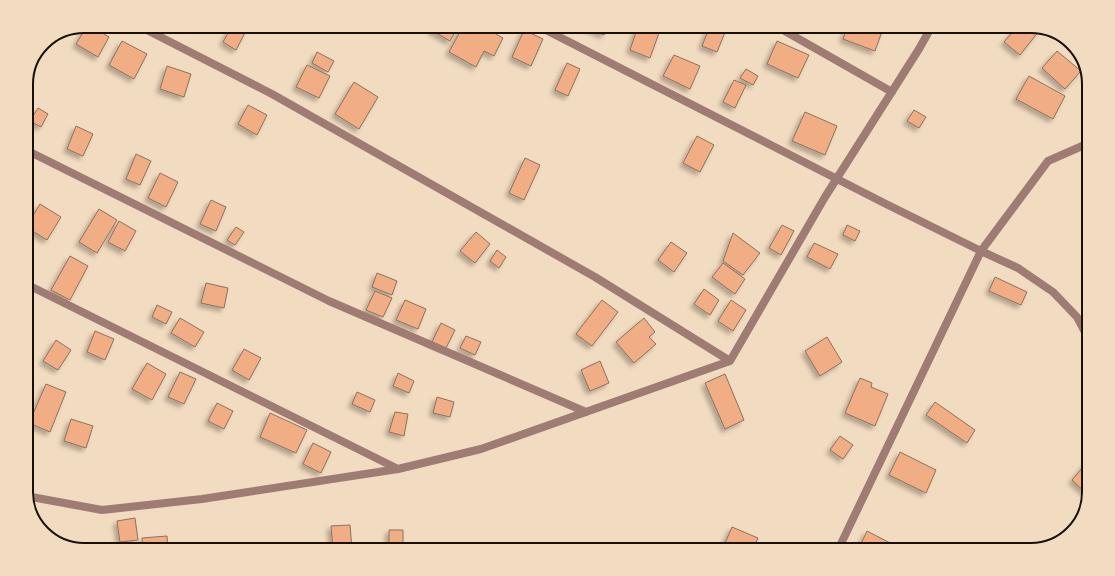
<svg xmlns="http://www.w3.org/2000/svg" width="1115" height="576" viewBox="0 0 1115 576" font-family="Helvetica,sans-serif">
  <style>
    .building { fill: #f1ae84; stroke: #8c705f; filter: url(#shadow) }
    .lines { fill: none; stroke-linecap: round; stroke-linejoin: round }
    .service { stroke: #9e7c74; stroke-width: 8 }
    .rim { fill: none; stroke: #191108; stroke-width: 2 }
  </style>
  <defs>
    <filter id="shadow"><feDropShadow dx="-3.5" dy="3.5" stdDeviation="2" flood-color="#0004"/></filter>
  </defs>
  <rect width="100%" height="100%" fill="#f2dcc1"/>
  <path class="building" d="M 87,26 L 91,26 L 109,37 L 98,57 L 76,44 Z
    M 232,26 L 237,26 L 246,31 L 236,50 L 223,42 Z
    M 433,26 L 458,26 L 450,41 L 431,30 Z
    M 463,26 L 482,26 L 503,38 L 494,56 L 484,51 L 476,67 L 449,52 Z
    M 584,26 L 608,26 L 604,35 Z
    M 638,26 L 659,33 L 650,58 L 630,50 Z
    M 710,26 L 717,26 L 726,30 L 717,52 L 702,46 Z
    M 848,26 L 884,26 L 875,51 L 843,39 Z
    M 1018,26 L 1031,26 L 1039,31 L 1020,55 L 1004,42 Z
    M 524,30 L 543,39 L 531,66 L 512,57 Z
    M 122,41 L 147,54 L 134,79 L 109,65 Z
    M 777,41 L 809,55 L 798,78 L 767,64 Z
    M 1057,51 L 1081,71 L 1065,89 L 1042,68 Z
    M 317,52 L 334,61 L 328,72 L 312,63 Z
    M 674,55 L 700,66 L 690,89 L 663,76 Z
    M 567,63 L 580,69 L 568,96 L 555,90 Z
    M 307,65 L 330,76 L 319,98 L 296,87 Z
    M 167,66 L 191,74 L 184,97 L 160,89 Z
    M 746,69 L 758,76 L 753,85 L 740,78 Z
    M 1029,76 L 1065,96 L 1053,119 L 1016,99 Z
    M 734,80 L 746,85 L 735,108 L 723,102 Z
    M 354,82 L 378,97 L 359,129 L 335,114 Z
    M 248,105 L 267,115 L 257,135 L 238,124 Z
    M 38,108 L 48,114 L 41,127 L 30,121 Z
    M 914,110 L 926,117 L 919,128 L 907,121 Z
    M 805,112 L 837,126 L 825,155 L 792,141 Z
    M 76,126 L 93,134 L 83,156 L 67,149 Z
    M 697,136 L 714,145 L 700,172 L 683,163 Z
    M 136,154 L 151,161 L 140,185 L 126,179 Z
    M 525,158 L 540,165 L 524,200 L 509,193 Z
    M 160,173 L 178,182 L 166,207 L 148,198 Z
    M 211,200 L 226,207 L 216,231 L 200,224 Z
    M 40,204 L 61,217 L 47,240 L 26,227 Z
    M 99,209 L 117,220 L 97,253 L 79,242 Z
    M 119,221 L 136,231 L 125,251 L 108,242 Z
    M 782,225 L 794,231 L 781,255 L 769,248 Z
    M 847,225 L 860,231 L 855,241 L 843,235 Z
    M 236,227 L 244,232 L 235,245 L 227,240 Z
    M 476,232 L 490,244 L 475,263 L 460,251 Z
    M 733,233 L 760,253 L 743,275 L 723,261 Z
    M 671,242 L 687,253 L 674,272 L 658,260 Z
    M 814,243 L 838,254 L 830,269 L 807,257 Z
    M 497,250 L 506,257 L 499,268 L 490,261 Z
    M 70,256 L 88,266 L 70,300 L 51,290 Z
    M 723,263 L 745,279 L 735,294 L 712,277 Z
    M 377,273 L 397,281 L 392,295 L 372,287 Z
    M 995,277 L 1027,292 L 1021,305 L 989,291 Z
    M 206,283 L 228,288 L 224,308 L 201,303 Z
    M 704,289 L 719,300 L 710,315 L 694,304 Z
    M 375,291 L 392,298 L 383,317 L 366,310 Z
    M 405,300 L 426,309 L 418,329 L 396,320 Z
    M 602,300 L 618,312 L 592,346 L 576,334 Z
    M 731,300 L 746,310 L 733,331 L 718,321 Z
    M 157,305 L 172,312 L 166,324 L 152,317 Z
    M 180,318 L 204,332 L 195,347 L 171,333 Z
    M 644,318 L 655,332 L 649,337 L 656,344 L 634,363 L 616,342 Z
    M 441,323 L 455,330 L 446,348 L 432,342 Z
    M 95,331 L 114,339 L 105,360 L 87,352 Z
    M 466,336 L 481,342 L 475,355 L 460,348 Z
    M 827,337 L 842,362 L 820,376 L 805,351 Z
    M 56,340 L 71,350 L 58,370 L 43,361 Z
    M 244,349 L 261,358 L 249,380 L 232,370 Z
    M 600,361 L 609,383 L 590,391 L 581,370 Z
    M 147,363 L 166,374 L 152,400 L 132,389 Z
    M 180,372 L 196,379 L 184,404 L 168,397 Z
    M 398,373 L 414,381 L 409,393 L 393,386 Z
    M 725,374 L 744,420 L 725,429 L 705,383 Z
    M 860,378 L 872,383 L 871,387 L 888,394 L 875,426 L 845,413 Z
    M 46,384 L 66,392 L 50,432 L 29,423 Z
    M 357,392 L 375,400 L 370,412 L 352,404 Z
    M 437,397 L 454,402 L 450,417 L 433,413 Z
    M 935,402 L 975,430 L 967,443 L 926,415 Z
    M 217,403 L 233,411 L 224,429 L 208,421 Z
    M 395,412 L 408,414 L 404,436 L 389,432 Z
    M 270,413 L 307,430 L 296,453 L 260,437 Z
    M 71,419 L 93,426 L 86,448 L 64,441 Z
    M 840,436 L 853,445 L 843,459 L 830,450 Z
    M 313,443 L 331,452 L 321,473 L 303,464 Z
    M 900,452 L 936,470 L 926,493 L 889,475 Z
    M 1089,460 L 1089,492 L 1088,495 L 1072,480 Z
    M 135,518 L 138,540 L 120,542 L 117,521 Z
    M 350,525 L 352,549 L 333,550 L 331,526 Z
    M 732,527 L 758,538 L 753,550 L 722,550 Z
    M 389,530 L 403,530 L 403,547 L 389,547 Z
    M 867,531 L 894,545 L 891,550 L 858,550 Z
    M 167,536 L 168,550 L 143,550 L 142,538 Z"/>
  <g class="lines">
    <path class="service" d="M 139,26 L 272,94 L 595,277 L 730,361
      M 538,26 L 884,203 L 981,251 L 1018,268 L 1053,292 L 1077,317 L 1089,340
      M 776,26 L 892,92
      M 26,150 L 329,301 L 586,412
      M 26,284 L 398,469
      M 26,496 L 102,510 L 202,499 L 398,469 L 481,449 L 730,361 L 825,197 L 919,49 L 932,26
      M 838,550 L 981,251 L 1048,161 L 1089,143"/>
  </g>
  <path d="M0 0H1115V576H0ZM84 33H1031A51 51 0 0 1 1082 84V492A51 51 0 0 1 1031 543H84A51 51 0 0 1 33 492V84A51 51 0 0 1 84 33Z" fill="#f2dcc1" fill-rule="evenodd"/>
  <path class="rim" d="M84 33H1031A51 51 0 0 1 1082 84V492A51 51 0 0 1 1031 543H84A51 51 0 0 1 33 492V84A51 51 0 0 1 84 33Z"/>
</svg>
